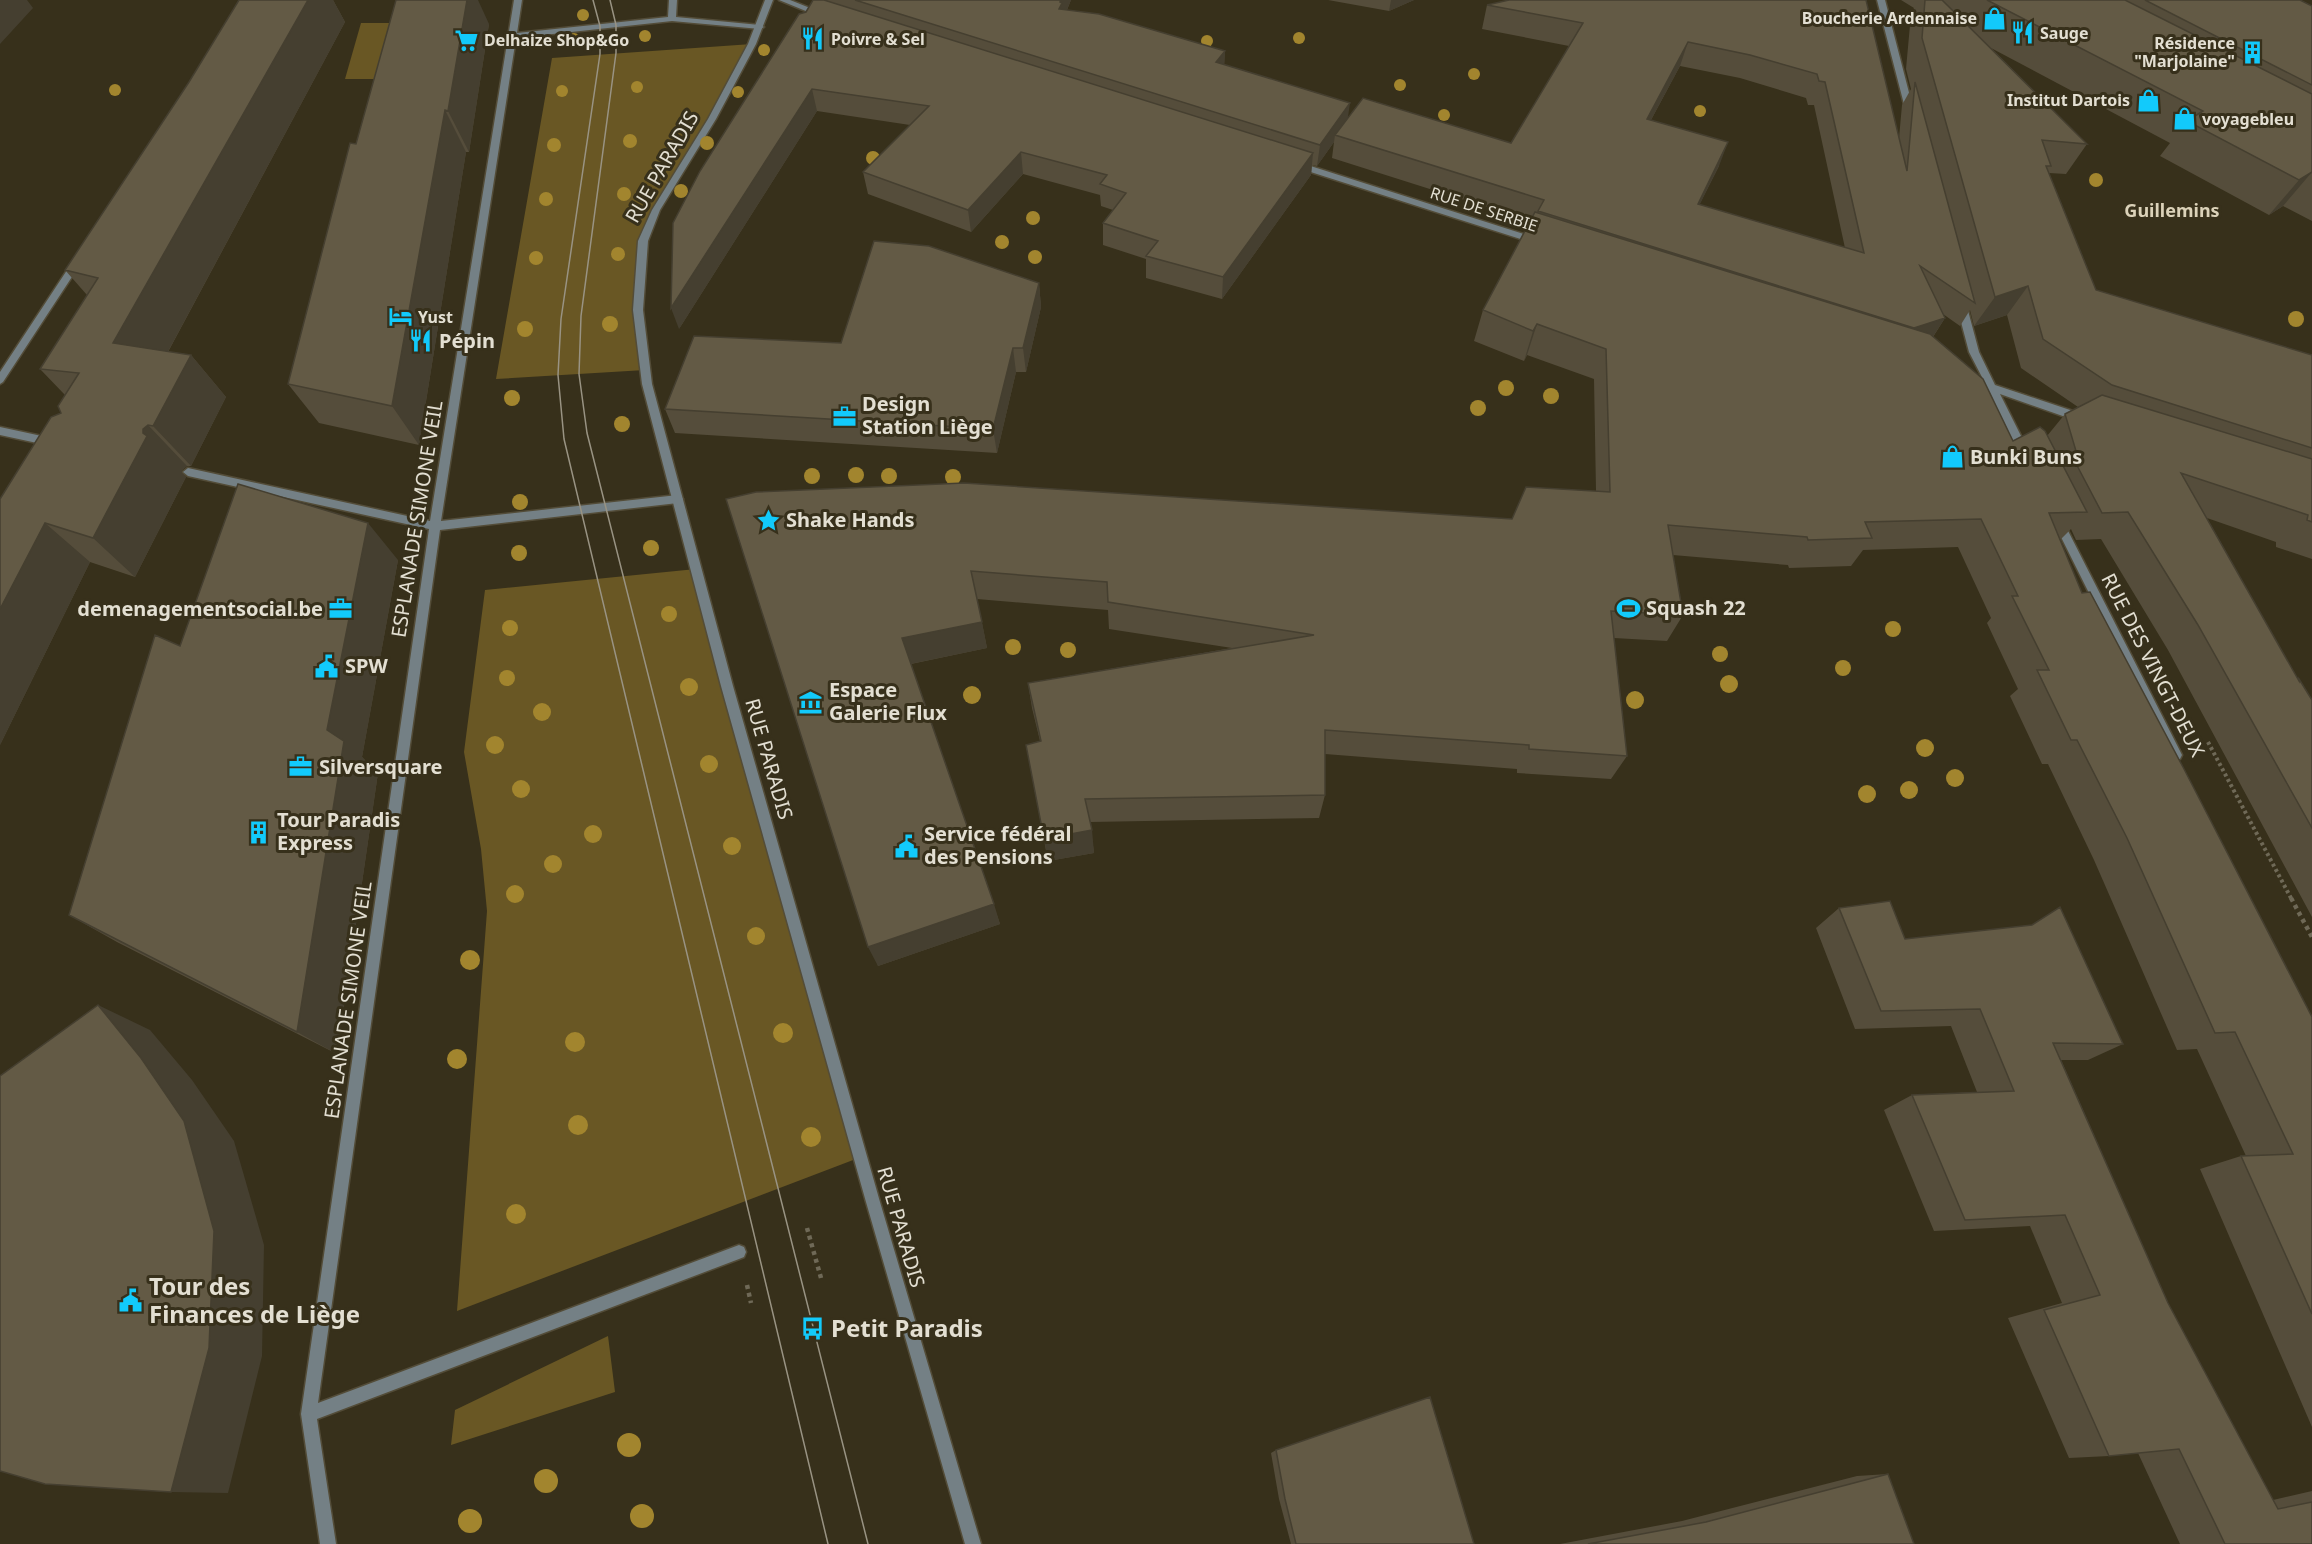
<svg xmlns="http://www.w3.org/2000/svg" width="2312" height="1544" viewBox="0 0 2312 1544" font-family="'Noto Sans',sans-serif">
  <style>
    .green { fill: #695724 }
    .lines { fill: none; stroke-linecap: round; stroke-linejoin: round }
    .pedestrian-casing { stroke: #534c38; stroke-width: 3 }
    .minor-casing { stroke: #534c38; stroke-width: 3 }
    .path-far1 { stroke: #6f6957; stroke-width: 4; stroke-dasharray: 3 3; stroke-linecap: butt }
    .path { stroke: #6f6957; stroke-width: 4.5; stroke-dasharray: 4 4; stroke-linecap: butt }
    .pedestrian { fill: #748085; fill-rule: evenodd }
    .minor { fill: #748085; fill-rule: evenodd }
    .tram { stroke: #999383; stroke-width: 1.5 }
    .tree { fill: #a2852e }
    .wall { fill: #554d3b; fill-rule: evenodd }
    .shaded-wall { fill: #453f30 }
    .building { fill: #635a45; stroke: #453f30; stroke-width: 1.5; fill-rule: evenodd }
    .labels { text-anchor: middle; stroke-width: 6; stroke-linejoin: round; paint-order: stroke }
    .far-poi-label { font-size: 16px; font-weight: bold; fill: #e3dfd2; stroke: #37301b; text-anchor: start }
    .far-street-label { font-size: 16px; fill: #e3dfd2; stroke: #37301b }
    .far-quarter-label { font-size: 18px; font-weight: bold; fill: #dbd2b9; stroke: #37301b }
    .street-label { font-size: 20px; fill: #e3dfd2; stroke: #37301b }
    .poi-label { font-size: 20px; font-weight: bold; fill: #e3dfd2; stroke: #37301b; text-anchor: start }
    .near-poi-label { font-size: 24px; font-weight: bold; fill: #e3dfd2; stroke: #37301b; text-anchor: start }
  </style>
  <rect width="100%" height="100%" fill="#37301b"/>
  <path class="green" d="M 361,23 L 422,23 L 408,79 L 345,79 Z
    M 752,44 L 675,177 L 643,241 L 638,310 L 645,370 L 496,379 L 552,58 Z
    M 696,569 L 861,1157 L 457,1311 L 487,911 L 481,849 L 464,752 L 485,590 Z
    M 608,1336 L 615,1392 L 451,1445 L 455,1410 Z"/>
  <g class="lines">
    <defs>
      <path id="pedestrian" d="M 514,0 L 522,0 L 517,33 L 668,17 L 669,0 L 677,0 L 676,17 L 760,25 L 764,27 L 760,29 L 672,21 L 516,38 L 441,521 L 678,495 L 683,499 L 678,503 L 440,530 L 318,1403 L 739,1245 L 744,1247 L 746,1252 L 744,1257 L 739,1259 L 317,1419 L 336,1544 L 320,1544 L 301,1414 L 429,529 L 188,476 L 183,472 L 188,468 L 430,521 Z
        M 0,427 L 51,438 L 56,442 L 51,446 L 0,435 Z"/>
      <path id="minor" d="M 765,0 L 773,0 L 756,44 L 716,119 L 660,210 L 648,241 L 643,310 L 652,384 L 733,686 L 880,1202 L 981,1544 L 965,1544 L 866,1202 L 721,686 L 642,384 L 633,310 L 638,241 L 652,210 L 708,119 L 748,44 Z
        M 779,0 L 790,0 L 825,14 L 818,16 Z
        M 1877,0 L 1885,0 L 1914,112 L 1913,114 L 1906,112 Z
        M 1298,162 L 1539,239 L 1541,241 L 1536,244 L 1533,243 L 1295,167 L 1294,165 Z
        M 78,257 L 83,260 L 3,382 L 0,384 L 0,372 L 75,258 Z
        M 1961,300 L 1966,303 L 1979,352 L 1995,385 L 2085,415 L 2085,421 L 2077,421 L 2000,394 L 2029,452 L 2024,456 L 2020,455 L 1988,390 L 1970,383 L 1968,381 L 1973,377 L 1984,381 L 1969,352 L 1956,303 Z
        M 2058,517 L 2063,521 L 2180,751 L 2182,755 L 2180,759 L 2172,759 L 2053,521 Z"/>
    </defs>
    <use href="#pedestrian" class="pedestrian-casing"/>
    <use href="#minor" class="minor-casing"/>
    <path class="path-far1" d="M 2208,742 L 2292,900"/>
    <path class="path" d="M 2291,898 L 2312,937
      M 807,1228 L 821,1278
      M 747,1285 L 751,1303"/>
    <use href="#pedestrian" class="pedestrian"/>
    <use href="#minor" class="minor"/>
    <path class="tram" d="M 593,0 L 600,26 L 600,54 L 561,319 L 558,375 L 564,439 L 828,1544
      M 610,0 L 616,25 L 616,53 L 581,316 L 579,374 L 587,433 L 868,1544"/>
  </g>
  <g class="tree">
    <circle cx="583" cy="15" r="6"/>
    <circle cx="645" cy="36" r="6"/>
    <circle cx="1299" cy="38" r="6"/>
    <circle cx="574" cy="39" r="6"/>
    <circle cx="1207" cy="41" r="6"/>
    <circle cx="764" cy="50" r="6"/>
    <circle cx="1474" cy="74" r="6"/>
    <circle cx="1400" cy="85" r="6"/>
    <circle cx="637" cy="87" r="6"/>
    <circle cx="115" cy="90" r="6"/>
    <circle cx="562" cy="91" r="6"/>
    <circle cx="738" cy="92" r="6"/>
    <circle cx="1700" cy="111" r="6"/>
    <circle cx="1444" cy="115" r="6"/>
    <circle cx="630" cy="141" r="7"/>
    <circle cx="707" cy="143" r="7"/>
    <circle cx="554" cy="145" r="7"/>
    <circle cx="873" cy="158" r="7"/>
    <circle cx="2096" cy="180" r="7"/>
    <circle cx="681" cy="191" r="7"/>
    <circle cx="624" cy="194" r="7"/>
    <circle cx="546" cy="199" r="7"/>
    <circle cx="1033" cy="218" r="7"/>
    <circle cx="1002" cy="242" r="7"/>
    <circle cx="618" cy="254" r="7"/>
    <circle cx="1035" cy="257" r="7"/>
    <circle cx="536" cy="258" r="7"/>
    <circle cx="2296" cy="319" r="8"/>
    <circle cx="610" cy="324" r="8"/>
    <circle cx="525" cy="329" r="8"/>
    <circle cx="1506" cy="388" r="8"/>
    <circle cx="1551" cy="396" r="8"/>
    <circle cx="512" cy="398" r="8"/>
    <circle cx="1478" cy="408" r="8"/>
    <circle cx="622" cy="424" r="8"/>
    <circle cx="856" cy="475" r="8"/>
    <circle cx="812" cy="476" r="8"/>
    <circle cx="889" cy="476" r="8"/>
    <circle cx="953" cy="477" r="8"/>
    <circle cx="520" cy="502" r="8"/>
    <circle cx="651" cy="548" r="8"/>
    <circle cx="519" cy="553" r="8"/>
    <circle cx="669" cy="614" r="8"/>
    <circle cx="510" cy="628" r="8"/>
    <circle cx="1893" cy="629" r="8"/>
    <circle cx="1013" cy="647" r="8"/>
    <circle cx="1068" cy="650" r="8"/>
    <circle cx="1720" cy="654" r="8"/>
    <circle cx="1843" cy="668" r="8"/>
    <circle cx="507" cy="678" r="8"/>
    <circle cx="1729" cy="684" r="9"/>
    <circle cx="689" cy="687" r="9"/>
    <circle cx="972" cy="695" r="9"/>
    <circle cx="1635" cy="700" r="9"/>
    <circle cx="542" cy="712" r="9"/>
    <circle cx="495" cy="745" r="9"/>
    <circle cx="1925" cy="748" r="9"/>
    <circle cx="709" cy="764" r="9"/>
    <circle cx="1955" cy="778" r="9"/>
    <circle cx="521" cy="789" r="9"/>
    <circle cx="1909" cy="790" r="9"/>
    <circle cx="1867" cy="794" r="9"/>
    <circle cx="593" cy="834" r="9"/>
    <circle cx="732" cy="846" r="9"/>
    <circle cx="553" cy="864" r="9"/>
    <circle cx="515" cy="894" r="9"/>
    <circle cx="756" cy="936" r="9"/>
    <circle cx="470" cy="960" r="10"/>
    <circle cx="783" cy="1033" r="10"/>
    <circle cx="575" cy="1042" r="10"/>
    <circle cx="457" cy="1059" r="10"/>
    <circle cx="578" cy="1125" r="10"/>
    <circle cx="811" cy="1137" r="10"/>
    <circle cx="516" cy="1214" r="10"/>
    <circle cx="629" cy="1445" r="12"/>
    <circle cx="546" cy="1481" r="12"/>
    <circle cx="642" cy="1516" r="12"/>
    <circle cx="470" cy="1521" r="12"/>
  </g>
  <path class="wall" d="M 239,0 L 333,0 L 345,22 L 168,352 L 191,355 L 226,397 L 191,466 L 187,466 L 182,470 L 182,473 L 186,477 L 135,577 L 90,562 L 0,745 L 65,395 L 40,369 L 87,295 L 65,270 L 189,82 Z
    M 813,0 L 1071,0 L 1067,10 L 1225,51 L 1224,65 L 1347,119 L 1511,143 L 1569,46 L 1482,29 L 1487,5 L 1866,0 L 1899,138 L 1902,105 L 1911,89 L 1906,69 L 1911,14 L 1914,8 L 1901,0 L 2300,0 L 2312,6 L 2312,221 L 2283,206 L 2269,215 L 2160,156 L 2170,143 L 1991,48 L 2087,144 L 2066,174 L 2049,173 L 2096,290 L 2312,355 L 2312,559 L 2276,547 L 2276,542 L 2207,518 L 2298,680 L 2299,679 L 2312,700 L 2312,917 L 2168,650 L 2101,539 L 2076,540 L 2071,529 L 2060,540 L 2082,593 L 2312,1017 L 2312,1427 L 2200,1169 L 2241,1156 L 2246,1156 L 2197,1049 L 2177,1050 L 2094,860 L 2048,764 L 2042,764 L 2010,696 L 2018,689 L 1987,623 L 1991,618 L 1958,547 L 1863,550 L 1851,566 L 1789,568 L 1788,565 L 1673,555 L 1683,615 L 1667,641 L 1614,638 L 1627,756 L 1611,779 L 1517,773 L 1517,769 L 1325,754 L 1325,795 L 1319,818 L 1090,822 L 1094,853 L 1048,861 L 1026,745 L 1040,741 L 1032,708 L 1028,683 L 1232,648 L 1109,629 L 1108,610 L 977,599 L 987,648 L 911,664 L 1000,924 L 878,966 L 726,499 L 1512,519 L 1596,491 L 1594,379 L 1527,355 L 1524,361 L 1474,341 L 1483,310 L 1531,221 L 1332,158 L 1334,142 L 1317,166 L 1312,165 L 1311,175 L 1222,299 L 1146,278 L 1146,259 L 1103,245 L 1103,223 L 1113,210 L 1101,206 L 1100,195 L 1023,174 L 971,232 L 868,194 L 863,172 L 910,125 L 817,111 L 679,329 L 806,12 ZM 1680,66 L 1740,78 L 1806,98 L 1808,105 L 1814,105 L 1845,248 L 1699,205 L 1719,166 L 1651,120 ZM 1970,310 L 1974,326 L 2007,315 L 2021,368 L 2078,407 L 2065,414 L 2047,436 L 2013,441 L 1933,337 L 1945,318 L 1943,314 L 1960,326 Z
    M 1328,0 L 1414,0 L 1389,11 Z
    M 489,24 L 469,152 L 466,152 L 419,445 L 319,423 L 288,384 L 356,144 Z
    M 1039,283 L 1041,307 L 1026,372 L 1016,372 L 997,453 L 675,433 L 665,409 L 841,343 Z
    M 398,560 L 362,757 L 378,773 L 337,1054 L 117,942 L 69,915 L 180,646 Z
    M 1839,908 L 2123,1044 L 2088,1060 L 2061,1060 L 2168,1303 L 2273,1500 L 2312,1491 L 2312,1544 L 2180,1544 L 2138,1453 L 2109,1456 L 2069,1458 L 2008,1318 L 2062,1303 L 2030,1226 L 1934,1231 L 1884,1110 L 1912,1095 L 1977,1092 L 1951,1026 L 1855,1029 L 1816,928 Z
    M 1276,1450 L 1474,1544 L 1291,1544 L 1279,1499 L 1271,1453 Z
    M 1888,1474 L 1914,1544 L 1560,1544 L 1682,1521 L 1857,1476 Z"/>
  <path class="shaded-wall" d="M 0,0 L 27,0 L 33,8 L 0,44 Z
    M 308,0 L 333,0 L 345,22 L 150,385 L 113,343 Z
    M 467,0 L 478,0 L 489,24 L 469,152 L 448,111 Z
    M 1061,0 L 1071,0 L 1063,19 L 1059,9 Z
    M 1391,0 L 1414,0 L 1389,11 Z
    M 1688,42 L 1680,66 L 1639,142 L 1647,119 Z
    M 1225,51 L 1224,72 L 1216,62 Z
    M 812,89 L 817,111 L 679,329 L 671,308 Z
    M 1350,103 L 1347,124 L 1335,135 L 1334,142 L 1317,166 L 1320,145 Z
    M 445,110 L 466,152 L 419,445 L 392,406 Z
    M 1728,142 L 1719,166 L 1688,228 L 1698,204 Z
    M 1021,152 L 1023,174 L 971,232 L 968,210 Z
    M 1313,153 L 1311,175 L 1222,299 L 1223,277 Z
    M 2312,172 L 2283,206 L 2269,215 L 2299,180 Z
    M 1039,283 L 1041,307 L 1026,372 L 1023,348 Z
    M 2028,286 L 2007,315 L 1974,326 L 1995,297 Z
    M 1945,318 L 1930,341 L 1899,351 L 1914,328 Z
    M 1537,324 L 1527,355 L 1524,361 L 1533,331 Z
    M 1013,348 L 1016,372 L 997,453 L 993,429 Z
    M 191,355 L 226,397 L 191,466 L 153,426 Z
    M 148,425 L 187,466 L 182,470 L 182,473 L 186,477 L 135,577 L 93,538 L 143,433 L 143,429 Z
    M 45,523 L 90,562 L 0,745 L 0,609 Z
    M 368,523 L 398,560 L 362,757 L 378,773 L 337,1054 L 297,1032 L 327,730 Z
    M 982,622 L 987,648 L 910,664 L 902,638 Z
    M 1092,830 L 1094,853 L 1048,861 L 1044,839 Z
    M 994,904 L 1000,924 L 878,966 L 868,947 Z
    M 98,1005 L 150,1030 L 192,1080 L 234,1141 L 264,1245 L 262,1356 L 228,1493 L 171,1492 Z"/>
  <path class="building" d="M 239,0 L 308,0 L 113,343 L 191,355 L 153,426 L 148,425 L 143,429 L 143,433 L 147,436 L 93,538 L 45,523 L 0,609 L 0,499 L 51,417 L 61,413 L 58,406 L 79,373 L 40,369 L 98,278 L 65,270 L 189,82 Z
    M 396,0 L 467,0 L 448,111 L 445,110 L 392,406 L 288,384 L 350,143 L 356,144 Z
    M 813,0 L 824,0 L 1313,153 L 1223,277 L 1146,256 L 1158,241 L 1103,223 L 1126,193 L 1100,184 L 1107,175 L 1021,152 L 968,210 L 863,172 L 929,106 L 812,89 L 671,308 L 673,223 L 700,171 L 799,14 L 806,12 Z
    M 855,0 L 1061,0 L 1060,2 L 1062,3 L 1059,9 L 1099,14 L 1225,51 L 1216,62 L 1350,103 L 1320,145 Z
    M 1509,0 L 1866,0 L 1907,171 L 1915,82 L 1975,303 L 1920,266 L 1945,318 L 1914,328 L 1538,211 L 1544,200 L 1335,135 L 1363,98 L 1511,143 L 1583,23 L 1487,5 ZM 1688,42 L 1750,55 L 1817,74 L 1819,81 L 1825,82 L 1864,253 L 1698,204 L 1728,142 L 1647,119 Z
    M 1925,0 L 1942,0 L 2087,144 L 2042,140 L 2051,166 L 2046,166 L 2096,290 L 2312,355 L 2312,448 L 2112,385 L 2043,339 L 2028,286 L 1995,297 L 1922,38 Z
    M 1987,0 L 2125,0 L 2312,94 L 2312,172 L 2299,180 L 2187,121 L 2203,111 Z
    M 2145,0 L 2300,0 L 2312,6 L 2312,85 Z
    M 1535,212 L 1930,334 L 1983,379 L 2013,441 L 2040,427 L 2045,431 L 2087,512 L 2049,513 L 2082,593 L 2090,592 L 2184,769 L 2312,1017 L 2312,1314 L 2241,1156 L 2293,1154 L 2235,1032 L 2215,1033 L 2127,838 L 2077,740 L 2071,740 L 2037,670 L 2049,670 L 2012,596 L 2018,596 L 1981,519 L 1865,522 L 1872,538 L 1808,540 L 1807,537 L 1668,525 L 1683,615 L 1611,611 L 1627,756 L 1529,749 L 1529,745 L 1325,730 L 1325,795 L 1085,799 L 1092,830 L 1044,839 L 1026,745 L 1041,741 L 1028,683 L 1314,635 L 1108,602 L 1107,582 L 971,571 L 982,622 L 902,638 L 994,904 L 868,947 L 726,499 L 756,492 L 964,483 L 1512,519 L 1526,487 L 1610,492 L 1606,349 L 1537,324 L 1533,331 L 1483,310 Z
    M 874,241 L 929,246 L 1039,283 L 1023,348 L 1013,348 L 993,429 L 665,409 L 694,336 L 841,343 Z
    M 2102,395 L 2312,459 L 2312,522 L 2307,520 L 2308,515 L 2181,473 L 2299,681 L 2299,679 L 2312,700 L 2312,828 L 2198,625 L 2128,512 L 2102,513 L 2072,456 L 2079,461 L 2065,414 Z
    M 238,484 L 368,523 L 327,730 L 344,741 L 297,1032 L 69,915 L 155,635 L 180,646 Z
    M 1890,901 L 1905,939 L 2032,925 L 2060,907 L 2123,1044 L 2053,1043 L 2168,1303 L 2278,1509 L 2312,1502 L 2312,1544 L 2225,1544 L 2179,1449 L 2109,1456 L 2044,1310 L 2100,1295 L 2065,1215 L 1965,1220 L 1912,1095 L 2014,1091 L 1980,1009 L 1881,1011 L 1839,908 Z
    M 98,1005 L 141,1058 L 184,1121 L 214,1231 L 209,1348 L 171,1492 L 45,1484 L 0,1471 L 0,1076 Z
    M 1430,1397 L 1474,1544 L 1296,1544 L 1285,1499 L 1276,1450 Z
    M 1888,1474 L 1914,1544 L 1588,1544 L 1706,1522 Z"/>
  <defs>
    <symbol id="shop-bare" viewBox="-9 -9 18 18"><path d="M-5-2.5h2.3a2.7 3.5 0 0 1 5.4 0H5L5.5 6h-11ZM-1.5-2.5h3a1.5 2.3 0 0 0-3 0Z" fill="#12cafb" stroke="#37301b" stroke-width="2.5" paint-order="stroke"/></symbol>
    <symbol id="restaurant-bare" viewBox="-9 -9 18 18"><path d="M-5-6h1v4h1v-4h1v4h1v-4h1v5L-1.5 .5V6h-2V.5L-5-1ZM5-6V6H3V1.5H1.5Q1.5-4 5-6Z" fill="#12cafb" stroke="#37301b" stroke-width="2.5" paint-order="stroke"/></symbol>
    <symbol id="supermarket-bare" viewBox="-9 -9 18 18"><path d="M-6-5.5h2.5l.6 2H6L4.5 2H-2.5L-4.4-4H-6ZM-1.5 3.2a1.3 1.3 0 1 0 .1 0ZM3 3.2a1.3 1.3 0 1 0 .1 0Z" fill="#12cafb" stroke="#37301b" stroke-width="2.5" paint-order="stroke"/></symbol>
    <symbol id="building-bare" viewBox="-9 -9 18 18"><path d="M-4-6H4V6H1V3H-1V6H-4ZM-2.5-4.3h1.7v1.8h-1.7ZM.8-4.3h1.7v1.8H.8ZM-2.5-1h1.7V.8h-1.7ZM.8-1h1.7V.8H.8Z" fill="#12cafb" stroke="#37301b" stroke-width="2.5" paint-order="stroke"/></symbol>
    <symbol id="hotel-bare" viewBox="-9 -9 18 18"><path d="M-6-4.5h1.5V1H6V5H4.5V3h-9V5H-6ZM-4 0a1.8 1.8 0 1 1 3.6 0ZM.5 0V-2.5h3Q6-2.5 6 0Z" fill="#12cafb" stroke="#37301b" stroke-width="2.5" paint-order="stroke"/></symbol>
    <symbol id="office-bare" viewBox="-9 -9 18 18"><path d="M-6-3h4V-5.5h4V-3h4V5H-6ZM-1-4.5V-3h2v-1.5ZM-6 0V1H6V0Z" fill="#12cafb" stroke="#37301b" stroke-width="2.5" paint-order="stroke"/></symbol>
    <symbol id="sight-bare" viewBox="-9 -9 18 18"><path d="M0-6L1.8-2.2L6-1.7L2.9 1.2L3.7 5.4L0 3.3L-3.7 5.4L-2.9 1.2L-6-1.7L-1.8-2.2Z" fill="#12cafb" stroke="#37301b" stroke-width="2.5" paint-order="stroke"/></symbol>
    <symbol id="stadium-bare" viewBox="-9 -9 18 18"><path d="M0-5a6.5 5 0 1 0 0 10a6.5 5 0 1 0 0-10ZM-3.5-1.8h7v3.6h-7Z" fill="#12cafb" stroke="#37301b" stroke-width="2.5" paint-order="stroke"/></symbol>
    <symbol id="civic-bare" viewBox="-9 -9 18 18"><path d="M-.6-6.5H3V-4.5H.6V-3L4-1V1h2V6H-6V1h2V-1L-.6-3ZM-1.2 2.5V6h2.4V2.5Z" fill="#12cafb" stroke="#37301b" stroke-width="2.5" paint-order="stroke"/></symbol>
    <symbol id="museum-bare" viewBox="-9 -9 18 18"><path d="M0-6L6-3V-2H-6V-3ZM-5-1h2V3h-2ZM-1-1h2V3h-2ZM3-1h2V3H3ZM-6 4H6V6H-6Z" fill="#12cafb" stroke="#37301b" stroke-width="2.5" paint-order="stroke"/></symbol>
    <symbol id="bus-bare" viewBox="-9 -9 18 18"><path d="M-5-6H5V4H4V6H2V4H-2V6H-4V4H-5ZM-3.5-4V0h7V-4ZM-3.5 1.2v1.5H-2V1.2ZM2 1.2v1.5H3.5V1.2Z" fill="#12cafb" stroke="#37301b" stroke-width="2.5" paint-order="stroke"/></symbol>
  </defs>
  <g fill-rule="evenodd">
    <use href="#shop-bare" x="1978" y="2" width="33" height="33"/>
    <use href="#restaurant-bare" x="2006" y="16" width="33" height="33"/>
    <use href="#restaurant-bare" x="796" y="22" width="33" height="33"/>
    <use href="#supermarket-bare" x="450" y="24" width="33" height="33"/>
    <use href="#building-bare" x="2236" y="36" width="33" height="33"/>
    <use href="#shop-bare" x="2132" y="84" width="33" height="33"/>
    <use href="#shop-bare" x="2168" y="102" width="33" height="33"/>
    <use href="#hotel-bare" x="384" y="300" width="33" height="33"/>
    <use href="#restaurant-bare" x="404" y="324" width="33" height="33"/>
    <use href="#office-bare" x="828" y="400" width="33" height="33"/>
    <use href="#shop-bare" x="1936" y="440" width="33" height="33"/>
    <use href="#sight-bare" x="752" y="504" width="33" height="33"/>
    <use href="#stadium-bare" x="1612" y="592" width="33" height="33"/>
    <use href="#office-bare" x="324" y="592" width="33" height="33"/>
    <use href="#civic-bare" x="310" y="650" width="33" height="33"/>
    <use href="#museum-bare" x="794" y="686" width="33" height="33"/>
    <use href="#office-bare" x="284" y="750" width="33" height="33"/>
    <use href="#building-bare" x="242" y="816" width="33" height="33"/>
    <use href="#civic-bare" x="890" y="830" width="33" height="33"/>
    <use href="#civic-bare" x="114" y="1284" width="33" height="33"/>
    <use href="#bus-bare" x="796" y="1312" width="33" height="33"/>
  </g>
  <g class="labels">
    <g class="far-poi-label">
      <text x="1977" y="24" text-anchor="end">Boucherie Ardennaise</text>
      <text x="2040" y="39">Sauge</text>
      <text x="831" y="45">Poivre &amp; Sel</text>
      <text x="484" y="46">Delhaize Shop&amp;Go</text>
      <text x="2235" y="49" text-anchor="end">Résidence<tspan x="2235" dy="18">"Marjolaine"</tspan></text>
      <text x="2130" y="106" text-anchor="end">Institut Dartois</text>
      <text x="2202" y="125">voyagebleu</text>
      <text x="418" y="323">Yust</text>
    </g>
    <g class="far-street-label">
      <text transform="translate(1484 209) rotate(18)" y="6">RUE DE SERBIE</text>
    </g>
    <g class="far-quarter-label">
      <text x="2172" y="217">Guillemins</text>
    </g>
    <g class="street-label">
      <text transform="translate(662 167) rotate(-60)" y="7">RUE PARADIS</text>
      <text transform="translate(417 519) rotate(-81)" y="7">ESPLANADE SIMONE VEIL</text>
      <text transform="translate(2153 665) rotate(63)" y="7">RUE DES VINGT-DEUX</text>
      <text transform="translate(769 759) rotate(74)" y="7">RUE PARADIS</text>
      <text transform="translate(348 1000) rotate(-82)" y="7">ESPLANADE SIMONE VEIL</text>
      <text transform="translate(901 1227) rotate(74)" y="7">RUE PARADIS</text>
    </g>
    <g class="poi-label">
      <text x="439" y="348">Pépin</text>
      <text x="862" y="411">Design<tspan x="862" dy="23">Station Liège</tspan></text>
      <text x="1970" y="464">Bunki Buns</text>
      <text x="786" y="527">Shake Hands</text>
      <text x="1646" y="615">Squash 22</text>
      <text x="323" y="616" text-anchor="end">demenagementsocial.be</text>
      <text x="345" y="673">SPW</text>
      <text x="829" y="697">Espace<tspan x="829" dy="23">Galerie Flux</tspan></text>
      <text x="319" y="774">Silversquare</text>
      <text x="277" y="827">Tour Paradis<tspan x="277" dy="23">Express</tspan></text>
      <text x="924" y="841">Service fédéral<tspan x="924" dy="23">des Pensions</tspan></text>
    </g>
    <g class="near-poi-label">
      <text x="149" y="1295">Tour des<tspan x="149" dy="28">Finances de Liège</tspan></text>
      <text x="831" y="1337">Petit Paradis</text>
    </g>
  </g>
</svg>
